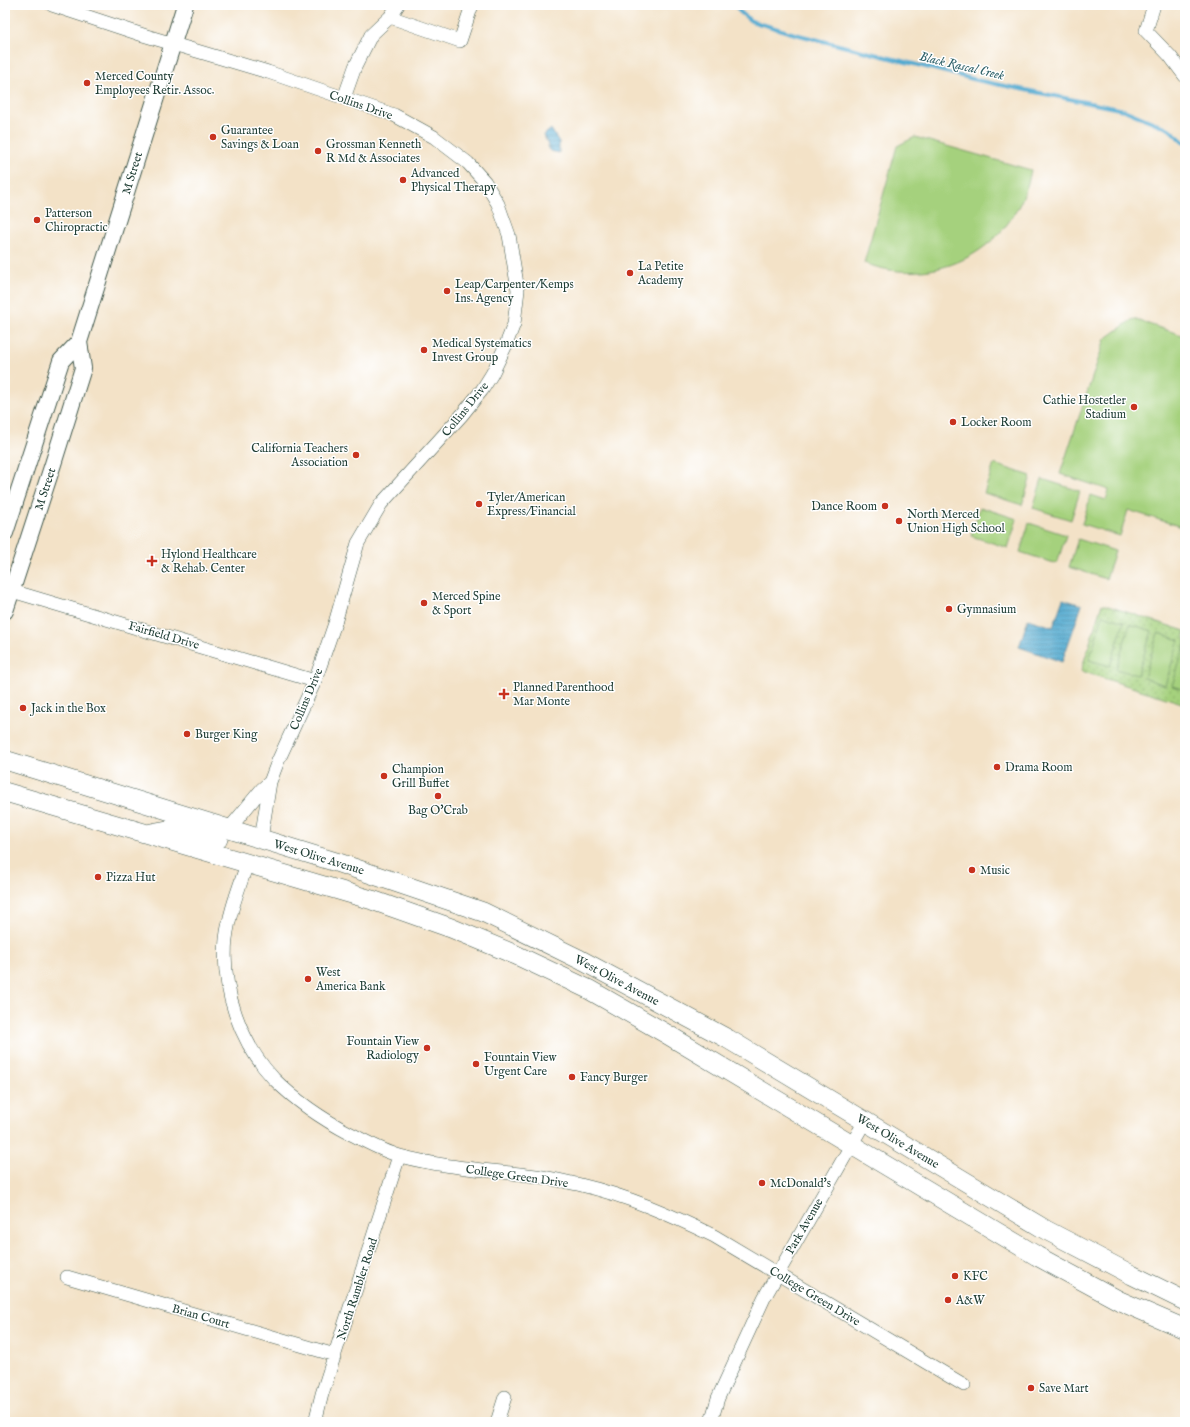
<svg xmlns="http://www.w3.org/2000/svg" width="1190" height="1427" viewBox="0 0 1190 1427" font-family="'IM FELL English',serif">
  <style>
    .green { fill: url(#green-dots); stroke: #628758 }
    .pitch { fill: #a5d17d; stroke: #628758 }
    .water { fill: url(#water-rules); stroke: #397482 }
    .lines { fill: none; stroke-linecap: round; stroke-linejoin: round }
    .stream { stroke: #53aad0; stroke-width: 4 }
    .minor-casing { stroke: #3f564a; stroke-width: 14 }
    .tertiary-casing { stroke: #3f564a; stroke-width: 18 }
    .secondary-casing { stroke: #3f564a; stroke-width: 20 }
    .minor { stroke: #fff; stroke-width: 13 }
    .tertiary { stroke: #fff; stroke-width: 16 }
    .secondary { stroke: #fff; stroke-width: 19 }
    .poi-dot { fill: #c8321e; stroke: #fff; stroke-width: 1.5 }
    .labels { text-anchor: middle; stroke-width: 3; stroke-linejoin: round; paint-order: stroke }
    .poi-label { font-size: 12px; fill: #1f3d34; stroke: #fff; text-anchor: start }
    .street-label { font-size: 12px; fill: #1f3d34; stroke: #fff }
    .water-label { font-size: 13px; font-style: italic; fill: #31636b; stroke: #fff }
  </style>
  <defs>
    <pattern id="green-dots" width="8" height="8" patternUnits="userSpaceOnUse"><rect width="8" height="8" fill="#a5d17d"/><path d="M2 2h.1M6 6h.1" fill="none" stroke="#8eb46d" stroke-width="1.8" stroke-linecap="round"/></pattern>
    <pattern id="water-rules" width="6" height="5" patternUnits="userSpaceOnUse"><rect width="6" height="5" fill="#53aad0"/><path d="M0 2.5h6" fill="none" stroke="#448caa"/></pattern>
  </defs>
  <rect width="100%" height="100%" fill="#fff"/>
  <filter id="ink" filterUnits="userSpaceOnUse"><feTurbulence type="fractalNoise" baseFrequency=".025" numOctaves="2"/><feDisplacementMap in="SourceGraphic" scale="8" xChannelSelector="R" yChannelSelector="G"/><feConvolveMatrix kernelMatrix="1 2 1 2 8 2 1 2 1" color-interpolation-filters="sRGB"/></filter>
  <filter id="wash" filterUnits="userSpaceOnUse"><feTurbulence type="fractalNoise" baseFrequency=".012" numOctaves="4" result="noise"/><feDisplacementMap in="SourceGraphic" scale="16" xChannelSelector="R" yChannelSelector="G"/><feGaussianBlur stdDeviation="0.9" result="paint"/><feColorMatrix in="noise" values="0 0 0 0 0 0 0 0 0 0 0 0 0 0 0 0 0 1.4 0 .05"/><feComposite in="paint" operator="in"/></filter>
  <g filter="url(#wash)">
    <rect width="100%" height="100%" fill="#f3e2c7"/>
    <path class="green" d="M 1102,604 L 1185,631 L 1185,704 L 1081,671 Z"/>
    <path class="pitch" d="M 915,137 L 1031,170 C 1017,248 937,291 864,263 L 897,146 Z
      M 1133,319 L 1185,336 L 1185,528 L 1128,510 L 1120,536 L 1082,524 L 1091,495 L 1106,500 L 1109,490 L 1060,474 L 1105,339 Z
      M 994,464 L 1031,476 L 1022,505 L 984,493 Z
      M 1042,479 L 1080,491 L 1071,520 L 1033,508 Z
      M 980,507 L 1017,519 L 1008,548 L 971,536 Z
      M 1029,523 L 1066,535 L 1057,564 L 1020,552 Z
      M 1078,539 L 1115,551 L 1106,579 L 1069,567 Z
      M 1103,615 L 1124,622 L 1110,666 L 1089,660 Z
      M 1130,624 L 1152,631 L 1137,675 L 1116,669 Z
      M 1158,633 L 1179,640 L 1165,685 L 1144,678 Z
      M 1185,645 L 1185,690 L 1172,686 Z"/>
    <path class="water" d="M 551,129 L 559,142 L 559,153 L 550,151 L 544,135 Z
      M 1063,599 L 1082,605 L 1062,662 L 1019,647 L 1028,619 L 1053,627 Z"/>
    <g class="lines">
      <path class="stream" d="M 735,5 L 739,11 L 751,21 L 795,34 L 981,81 L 1124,110 L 1169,129 L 1185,143"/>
    </g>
  </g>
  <g filter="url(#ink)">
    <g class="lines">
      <defs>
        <path id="minor" d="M 52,5 L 143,35 L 268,72 L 394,115 L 434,137 L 468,163 L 485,182 L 498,204 L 509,235 L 518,290 L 514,324 L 505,347 L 492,374 L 482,390 L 461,416 L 381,504 L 358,543 L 335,623 L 315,681 L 278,761 L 270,782 L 261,839
          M 1154,5 L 1146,31 L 1170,56 L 1185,76
          M 390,17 L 460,41 L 472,5
          M 344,98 L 355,67 L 371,35 L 390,17 L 398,5
          M 12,591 L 315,681
          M 229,829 L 262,789 L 270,782
          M 247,864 C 239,888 229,913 226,939 C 221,988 240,1043 274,1079 C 296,1101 324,1120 351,1134 C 367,1142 383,1151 400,1156 C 445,1168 491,1170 536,1176 C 551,1178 567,1182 581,1185 C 628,1196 671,1215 714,1236 L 964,1385
          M 67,1277 L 335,1355
          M 315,1422 L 322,1394 L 399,1156
          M 497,1422 L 505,1397
          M 711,1422 L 718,1398 L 764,1298 L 865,1121"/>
        <path id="tertiary" d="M 5,533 L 61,361 L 79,342
          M 5,611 L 53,464 L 83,368 L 79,342 L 185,5"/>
        <path id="secondary" d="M 5,760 L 336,862 L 483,912 L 579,959 L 728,1039 L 1046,1230 L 1132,1275 L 1185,1301
          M 5,792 L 372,900 L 451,928 L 516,955 L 588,989 L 665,1033 L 1037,1256 L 1120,1301 L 1185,1329
          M 151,833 L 173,829 L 184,830 L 218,839"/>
      </defs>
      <use href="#minor" class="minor-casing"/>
      <use href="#tertiary" class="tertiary-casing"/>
      <use href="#secondary" class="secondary-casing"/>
      <use href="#minor" class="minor"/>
      <use href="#tertiary" class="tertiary"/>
      <use href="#secondary" class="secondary"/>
    </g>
  </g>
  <g class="poi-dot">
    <circle cx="87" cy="83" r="4"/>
    <circle cx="213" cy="137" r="4"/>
    <circle cx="318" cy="151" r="4"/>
    <circle cx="403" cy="180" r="4"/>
    <circle cx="37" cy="220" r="4"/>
    <circle cx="630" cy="273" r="4"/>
    <circle cx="447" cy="291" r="4"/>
    <circle cx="424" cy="350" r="4"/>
    <circle cx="1134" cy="407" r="4"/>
    <circle cx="953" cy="422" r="4"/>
    <circle cx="356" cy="455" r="4"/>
    <circle cx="479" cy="504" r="4"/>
    <circle cx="885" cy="506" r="4"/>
    <circle cx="899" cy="521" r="4"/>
    <path d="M150 555h4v4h4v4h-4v4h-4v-4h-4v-4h4z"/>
    <circle cx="424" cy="603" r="4"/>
    <circle cx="949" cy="609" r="4"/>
    <path d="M502 688h4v4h4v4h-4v4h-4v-4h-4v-4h4z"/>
    <circle cx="23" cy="708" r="4"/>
    <circle cx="187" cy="734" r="4"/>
    <circle cx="997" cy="767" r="4"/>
    <circle cx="384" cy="776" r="4"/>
    <circle cx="438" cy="796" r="4"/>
    <circle cx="972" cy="870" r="4"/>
    <circle cx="98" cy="877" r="4"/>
    <circle cx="308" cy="979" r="4"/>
    <circle cx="427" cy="1048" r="4"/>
    <circle cx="476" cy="1064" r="4"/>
    <circle cx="572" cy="1077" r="4"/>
    <circle cx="762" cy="1183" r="4"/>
    <circle cx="955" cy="1276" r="4"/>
    <circle cx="948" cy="1300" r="4"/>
    <circle cx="1031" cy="1388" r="4"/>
  </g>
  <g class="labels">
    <g class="poi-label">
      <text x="95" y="80">Merced County<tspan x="95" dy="14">Employees Retir. Assoc.</tspan></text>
      <text x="221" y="134">Guarantee<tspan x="221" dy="14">Savings &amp; Loan</tspan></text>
      <text x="326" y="148">Grossman Kenneth<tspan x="326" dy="14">R Md &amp; Associates</tspan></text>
      <text x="411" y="177">Advanced<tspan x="411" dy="14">Physical Therapy</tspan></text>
      <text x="45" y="217">Patterson<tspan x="45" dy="14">Chiropractic</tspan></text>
      <text x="638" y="270">La Petite<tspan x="638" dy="14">Academy</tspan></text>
      <text x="455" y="288">Leap/Carpenter/Kemps<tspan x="455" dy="14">Ins. Agency</tspan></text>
      <text x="432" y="347">Medical Systematics<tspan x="432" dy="14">Invest Group</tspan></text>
      <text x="1126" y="404" text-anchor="end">Cathie Hostetler<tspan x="1126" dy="14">Stadium</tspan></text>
      <text x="961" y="426">Locker Room</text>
      <text x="348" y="452" text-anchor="end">California Teachers<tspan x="348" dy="14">Association</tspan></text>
      <text x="487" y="501">Tyler/American<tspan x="487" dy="14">Express/Financial</tspan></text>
      <text x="877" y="510" text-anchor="end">Dance Room</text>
      <text x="907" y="518">North Merced<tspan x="907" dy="14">Union High School</tspan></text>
      <text x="161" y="558">Hylond Healthcare<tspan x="161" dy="14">&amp; Rehab. Center</tspan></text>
      <text x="432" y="600">Merced Spine<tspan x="432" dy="14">&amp; Sport</tspan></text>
      <text x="957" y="613">Gymnasium</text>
      <text x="513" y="691">Planned Parenthood<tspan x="513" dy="14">Mar Monte</tspan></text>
      <text x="31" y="712">Jack in the Box</text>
      <text x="195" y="738">Burger King</text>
      <text x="1005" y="771">Drama Room</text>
      <text x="392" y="773">Champion<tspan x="392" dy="14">Grill Buffet</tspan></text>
      <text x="438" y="814" text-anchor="middle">Bag O'Crab</text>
      <text x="980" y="874">Music</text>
      <text x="106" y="881">Pizza Hut</text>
      <text x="316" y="976">West<tspan x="316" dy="14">America Bank</tspan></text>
      <text x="419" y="1045" text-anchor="end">Fountain View<tspan x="419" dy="14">Radiology</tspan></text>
      <text x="484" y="1061">Fountain View<tspan x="484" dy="14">Urgent Care</tspan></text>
      <text x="580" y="1081">Fancy Burger</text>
      <text x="770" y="1187">McDonald's</text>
      <text x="963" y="1280">KFC</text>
      <text x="956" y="1304">A&amp;W</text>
      <text x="1039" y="1392">Save Mart</text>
    </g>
    <g class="street-label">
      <text transform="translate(361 105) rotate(19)" y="4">Collins Drive</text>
      <text transform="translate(132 173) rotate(-73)" y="4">M Street</text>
      <text transform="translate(465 409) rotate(-51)" y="4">Collins Drive</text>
      <text transform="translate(45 489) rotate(-72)" y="4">M Street</text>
      <text transform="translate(164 635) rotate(16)" y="4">Fairfield Drive</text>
      <text transform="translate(306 699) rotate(-67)" y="4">Collins Drive</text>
      <text transform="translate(319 857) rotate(17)" y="4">West Olive Avenue</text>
      <text transform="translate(617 980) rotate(28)" y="4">West Olive Avenue</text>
      <text transform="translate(898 1141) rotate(31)" y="4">West Olive Avenue</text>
      <text transform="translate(517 1176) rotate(8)" y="4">College Green Drive</text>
      <text transform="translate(804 1226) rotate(-60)" y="4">Park Avenue</text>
      <text transform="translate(357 1289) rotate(-72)" y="4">North Rambler Road</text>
      <text transform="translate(815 1296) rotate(31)" y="4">College Green Drive</text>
      <text transform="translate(201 1316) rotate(16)" y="4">Brian Court</text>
    </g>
    <g class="water-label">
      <text transform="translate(962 65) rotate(13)" y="5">Black Rascal Creek</text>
    </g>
  </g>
  <rect width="1190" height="1427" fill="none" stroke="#fff" stroke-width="20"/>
</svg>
